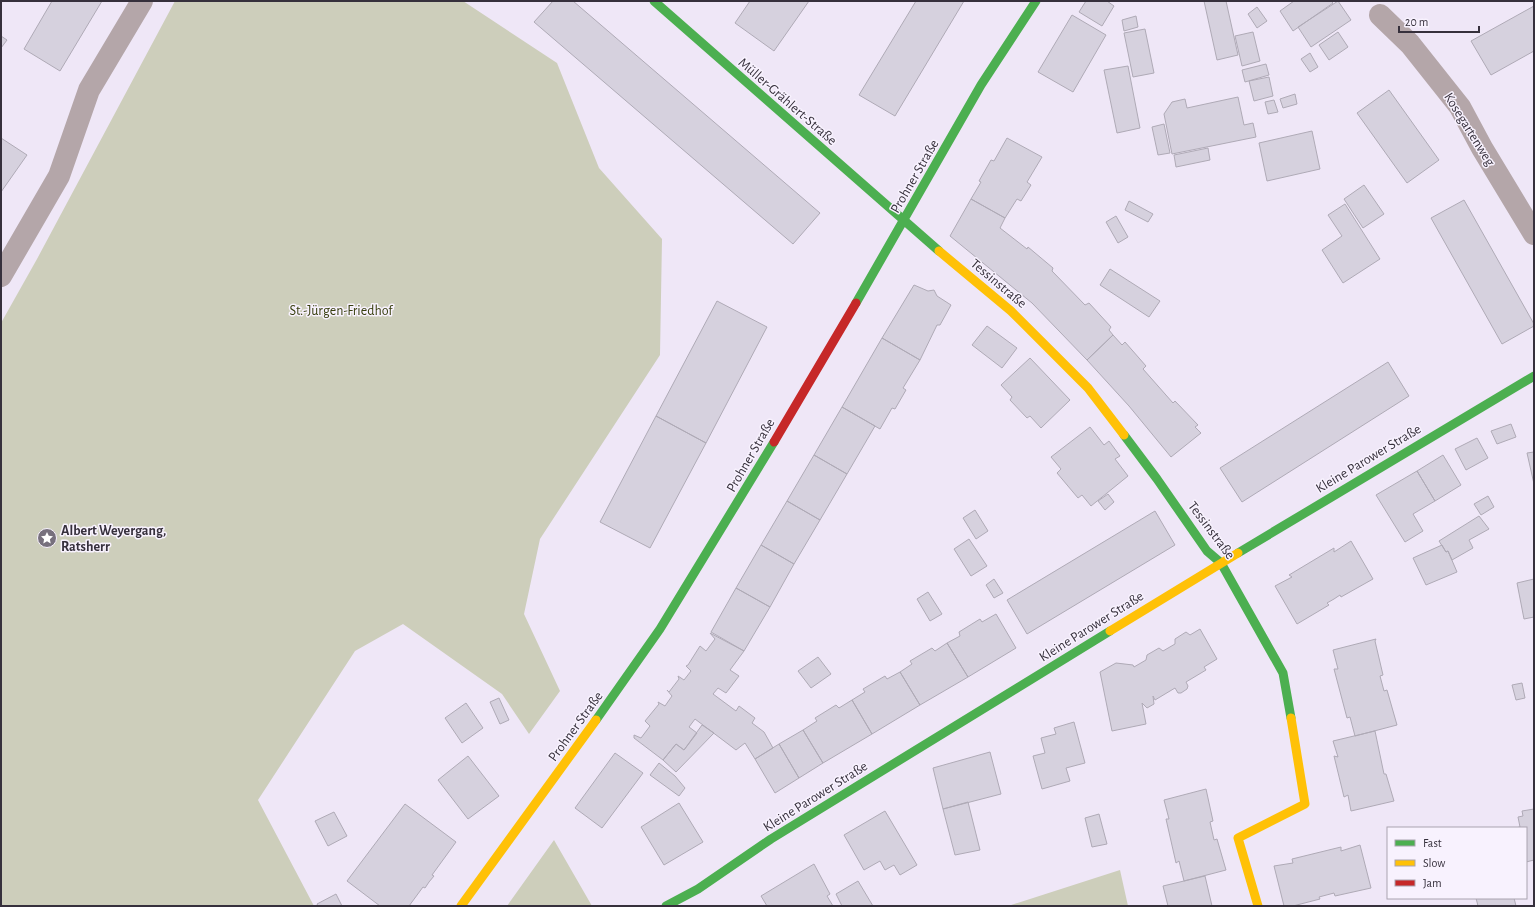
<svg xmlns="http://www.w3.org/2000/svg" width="1535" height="907" viewBox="0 0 1535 907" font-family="'Alegreya Sans',sans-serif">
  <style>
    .green { fill: #cdcebb }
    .building { fill: #d6d1de; stroke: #afaab6 }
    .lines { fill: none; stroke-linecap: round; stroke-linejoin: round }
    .street { stroke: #b4a6a9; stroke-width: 22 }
    .fast { stroke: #4caf50; stroke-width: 9 }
    .slow { stroke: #ffc107; stroke-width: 9 }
    .jam { stroke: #c62828; stroke-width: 9 }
    .labels { text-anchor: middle; stroke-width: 3; stroke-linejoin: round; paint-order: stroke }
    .street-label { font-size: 14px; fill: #36303c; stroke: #f8f2fe }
    .park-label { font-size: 14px; fill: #383f0e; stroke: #f8f2fe }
    .poi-label { font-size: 14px; font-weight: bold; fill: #36303c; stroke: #f8f2fe; text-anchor: start }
  </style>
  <rect width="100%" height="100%" fill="#efe7f7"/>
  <path class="green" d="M 175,1 L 463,1 L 557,63 L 599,168 L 662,239 L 660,355 L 540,539 L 524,614 L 560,691 L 529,734 L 502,694 L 403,624 L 355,651 L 258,800 L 314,906 L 1,906 L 1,323 L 37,259 Z
    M 554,840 L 592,906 L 507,906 Z
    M 1120,870 L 1128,906 L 1008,906 Z"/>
  <path class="building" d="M 52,1 L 102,1 L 60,71 L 24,49 Z
    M 553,1 L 573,1 L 820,213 L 793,244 L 534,22 Z
    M 750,1 L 809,1 L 774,51 L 735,23 Z
    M 916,1 L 964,1 L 895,116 L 859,95 Z
    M 1086,1 L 1107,1 L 1114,6 L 1102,26 L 1079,12 Z
    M 1204,1 L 1226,1 L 1238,55 L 1217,60 Z
    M 1294,1 L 1331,1 L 1333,3 L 1293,31 L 1280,11 Z
    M 1338,1 L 1351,20 L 1311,47 L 1298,27 Z
    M 1534,6 L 1534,51 L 1491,75 L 1471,41 Z
    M 1257,7 L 1267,21 L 1257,28 L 1248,14 Z
    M 1072,15 L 1106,35 L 1073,92 L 1038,72 Z
    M 1136,16 L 1138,27 L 1124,31 L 1122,20 Z
    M 1145,29 L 1154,73 L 1133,77 L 1124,33 Z
    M 1253,32 L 1260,61 L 1242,66 L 1235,36 Z
    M 1338,32 L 1348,47 L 1329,60 L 1319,45 Z
    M 1,36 L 7,40 L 1,48 Z
    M 1310,53 L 1318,67 L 1310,72 L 1301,59 Z
    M 1266,64 L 1269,75 L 1245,82 L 1242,70 Z
    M 1128,66 L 1140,128 L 1117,133 L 1104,70 Z
    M 1269,77 L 1273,96 L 1254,101 L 1249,81 Z
    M 1389,90 L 1439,160 L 1407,183 L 1357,113 Z
    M 1295,94 L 1297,104 L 1283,108 L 1280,99 Z
    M 1238,97 L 1244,125 L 1253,123 L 1256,137 L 1172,154 L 1164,114 L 1172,102 L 1185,99 L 1187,108 Z
    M 1274,100 L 1278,112 L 1268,114 L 1265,102 Z
    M 1164,124 L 1170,153 L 1158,155 L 1152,127 Z
    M 1312,131 L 1320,169 L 1267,181 L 1259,143 Z
    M 1,138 L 27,155 L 1,192 Z
    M 1007,138 L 1042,157 L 1027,182 L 1031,185 L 1021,201 L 1017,199 L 1005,218 L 971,199 L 981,182 L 979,181 L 991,160 L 994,161 Z
    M 1208,148 L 1210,160 L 1176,167 L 1174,155 Z
    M 1364,185 L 1384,214 L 1363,228 L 1344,199 Z
    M 971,199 L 1005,218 L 1000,228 L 1027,249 L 1028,247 L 1053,268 L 1052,271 L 1085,305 L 1089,303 L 1111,327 L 1109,330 L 1113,335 L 1087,360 L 1032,303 L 950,236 Z
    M 1464,200 L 1534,324 L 1534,326 L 1502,344 L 1431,218 Z
    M 1129,201 L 1153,214 L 1148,222 L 1125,210 Z
    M 1345,204 L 1380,259 L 1343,283 L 1322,250 L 1342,236 L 1328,215 Z
    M 1116,216 L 1128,237 L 1118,243 L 1106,222 Z
    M 1110,269 L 1160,301 L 1149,317 L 1100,285 Z
    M 914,285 L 928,291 L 934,290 L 937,296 L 951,305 L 940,325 L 937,325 L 920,360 L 882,338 Z
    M 717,301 L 767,327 L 706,443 L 656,416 Z
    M 987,326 L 1017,348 L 1002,368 L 972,345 Z
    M 1113,335 L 1122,345 L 1125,342 L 1146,366 L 1143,369 L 1173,403 L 1175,401 L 1198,425 L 1195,427 L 1201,433 L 1171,457 L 1129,406 L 1087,360 Z
    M 882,338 L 920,360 L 903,388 L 906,390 L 895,409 L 892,408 L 880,429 L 842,407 Z
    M 1030,358 L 1070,400 L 1041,428 L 1030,416 L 1027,418 L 1010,400 L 1012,397 L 1001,385 Z
    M 1388,362 L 1409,396 L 1242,502 L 1220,468 Z
    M 842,407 L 875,426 L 847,474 L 814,455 Z
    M 656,416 L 706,443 L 650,548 L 600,522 Z
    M 1511,424 L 1516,437 L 1497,444 L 1491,431 Z
    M 1090,427 L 1104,445 L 1109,441 L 1120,456 L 1115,459 L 1128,476 L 1091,506 L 1082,495 L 1078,498 L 1057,473 L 1061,469 L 1051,457 Z
    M 1477,438 L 1488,458 L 1466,470 L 1455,449 Z
    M 1534,452 L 1534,484 L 1527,453 Z
    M 814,455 L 847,474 L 820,520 L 787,501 Z
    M 1443,455 L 1461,485 L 1435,501 L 1417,471 Z
    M 1417,471 L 1435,501 L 1413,514 L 1423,531 L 1405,542 L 1376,495 Z
    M 1108,494 L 1114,502 L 1105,510 L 1098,501 Z
    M 1488,496 L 1494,507 L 1481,515 L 1474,504 Z
    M 787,501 L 820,520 L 794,564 L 761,545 Z
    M 975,510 L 988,531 L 976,539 L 963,518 Z
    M 1155,511 L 1175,545 L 1027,634 L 1007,600 Z
    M 1479,516 L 1489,529 L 1469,540 L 1473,548 L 1452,560 L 1448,551 L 1446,552 L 1439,541 Z
    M 969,539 L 987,566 L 971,576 L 954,549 Z
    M 1351,541 L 1373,579 L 1341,597 L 1340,595 L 1334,599 L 1327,603 L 1329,605 L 1297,624 L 1275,586 L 1292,577 L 1289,575 L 1334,548 L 1334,552 Z
    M 761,545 L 794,564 L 770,607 L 736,588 Z
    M 1442,545 L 1446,552 L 1448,551 L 1457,572 L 1426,585 L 1413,558 Z
    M 994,579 L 1003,593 L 994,598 L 986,585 Z
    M 1534,579 L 1534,617 L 1524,619 L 1517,583 Z
    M 736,588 L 770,607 L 744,651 L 711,632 Z
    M 928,592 L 942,614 L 930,621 L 917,599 Z
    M 996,614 L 1016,648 L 968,677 L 947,643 L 960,636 L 959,632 L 980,619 L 982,622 Z
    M 1200,629 L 1217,659 L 1204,667 L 1206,670 L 1186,682 L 1188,686 L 1187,689 L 1181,693 L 1178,693 L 1175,688 L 1155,700 L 1153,696 L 1154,704 L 1147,708 L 1142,703 L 1146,724 L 1112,731 L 1100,672 L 1116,663 L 1133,665 L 1134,667 L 1146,660 L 1147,655 L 1159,648 L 1163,651 L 1175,644 L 1175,639 L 1186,632 L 1190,635 Z
    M 710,633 L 744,651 L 730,670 L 739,676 L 726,693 L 718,688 L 713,694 L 736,711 L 739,706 L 755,718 L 752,723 L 764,732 L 773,748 L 755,759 L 745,743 L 736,750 L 695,719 L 689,727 L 697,733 L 684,750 L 676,744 L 663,760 L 634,738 L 634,735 L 641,738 L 650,726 L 645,721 L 659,704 L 658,702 L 665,706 L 672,696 L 667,690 L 669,692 L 679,679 L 678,676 L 684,680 L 691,671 L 686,666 L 688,665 L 700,646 L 706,651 L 715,639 Z
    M 1376,639 L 1375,641 L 1383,675 L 1380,676 L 1384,691 L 1387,690 L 1397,725 L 1355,736 L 1350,717 L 1347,718 L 1334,669 L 1338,669 L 1333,650 Z
    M 947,643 L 968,677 L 920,705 L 900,672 L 912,664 L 910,661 L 932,648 L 935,651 Z
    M 818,657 L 831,674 L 811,688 L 798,671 Z
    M 900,672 L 920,705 L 872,734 L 852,700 L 865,692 L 863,689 L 885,676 L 887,679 Z
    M 1522,683 L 1525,698 L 1516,700 L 1512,685 Z
    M 499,698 L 509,720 L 500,724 L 490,702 Z
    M 852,700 L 872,734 L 823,763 L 803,730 L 817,721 L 815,718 L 836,705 L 839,708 Z
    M 466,703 L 483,728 L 462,743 L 445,718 Z
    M 1074,722 L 1085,763 L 1066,768 L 1070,781 L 1042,789 L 1033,756 L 1045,753 L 1041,738 L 1056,734 L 1054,728 Z
    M 702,725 L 714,733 L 676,772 L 663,760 L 676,744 L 684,750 Z
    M 803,730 L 823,763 L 799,778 L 779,744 Z
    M 1375,731 L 1384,774 L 1386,774 L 1394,801 L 1351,811 L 1348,795 L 1344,797 L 1334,756 L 1338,757 L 1333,741 Z
    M 779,744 L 799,778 L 775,793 L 755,759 Z
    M 990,752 L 1001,794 L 943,809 L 933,768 Z
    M 615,753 L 643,773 L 602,828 L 575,808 Z
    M 468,756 L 499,796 L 468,819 L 438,780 Z
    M 659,763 L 675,776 L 685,788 L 679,796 L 650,775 Z
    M 1206,789 L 1213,821 L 1210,822 L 1214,840 L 1217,839 L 1226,870 L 1184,881 L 1179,861 L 1176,863 L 1166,819 L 1169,819 L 1164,800 Z
    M 968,802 L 980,850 L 955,855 L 943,809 Z
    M 679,803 L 703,842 L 664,865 L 641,827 Z
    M 405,804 L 456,842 L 432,875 L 434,876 L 429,882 L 425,888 L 423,887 L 409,906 L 380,906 L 347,881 Z
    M 1534,809 L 1534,860 L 1526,862 L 1526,828 L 1515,828 L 1520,827 L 1518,817 L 1523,816 L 1522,811 Z
    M 885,811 L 917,865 L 900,875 L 894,865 L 885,870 L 880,861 L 864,870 L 844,835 Z
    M 334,812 L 347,836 L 328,846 L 315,821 Z
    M 1099,814 L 1107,844 L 1092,847 L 1085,818 Z
    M 1360,845 L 1371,888 L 1335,896 L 1334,893 L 1319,897 L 1320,899 L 1293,906 L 1284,906 L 1274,866 L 1293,863 L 1292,859 L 1341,847 L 1341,851 Z
    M 814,864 L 830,894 L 827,896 L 833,906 L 767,906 L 761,896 Z
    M 1205,876 L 1212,906 L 1168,906 L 1163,886 Z
    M 858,881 L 873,906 L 842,906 L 836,894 Z
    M 336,894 L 342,906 L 318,906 L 317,904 Z
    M 1476,898 L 1514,898 L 1516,906 L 1478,906 Z"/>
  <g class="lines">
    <path class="street" d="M 1380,15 L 1410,44 L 1460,107 L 1482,148 L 1534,234
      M 1,276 L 59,176 L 89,90 L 142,1"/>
    <path class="fast" d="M 654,1 L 939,251
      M 856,303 L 981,85 L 1036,1
      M 1124,435 L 1157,479 L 1207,551 L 1221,563 L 1283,673 L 1291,718
      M 1238,553 L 1534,376
      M 596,720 L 660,629 L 774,442
      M 666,906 L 698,889 L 771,839 L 1110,631"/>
    <path class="slow" d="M 939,251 L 1011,311 L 1088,388 L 1124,435
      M 1110,631 L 1238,553
      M 461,906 L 596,720
      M 1258,906 L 1238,838 L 1305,804 L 1291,718"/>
    <path class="jam" d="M 774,442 L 856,303"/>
  </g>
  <defs>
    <symbol id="sight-disc" viewBox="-11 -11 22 22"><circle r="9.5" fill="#77707d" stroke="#f8f2fe"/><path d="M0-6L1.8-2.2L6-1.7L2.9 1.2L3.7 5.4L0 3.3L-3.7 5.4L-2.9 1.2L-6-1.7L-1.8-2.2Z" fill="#fff"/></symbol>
  </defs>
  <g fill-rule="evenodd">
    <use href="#sight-disc" x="36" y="527" width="22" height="22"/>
  </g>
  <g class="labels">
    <g class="street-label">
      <text transform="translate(788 101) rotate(41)" y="5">Müller-Grählert-Straße</text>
      <text transform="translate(1470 129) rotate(58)" y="5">Kosegartenweg</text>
      <text transform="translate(914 176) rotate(-60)" y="5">Prohner Straße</text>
      <text transform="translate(999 283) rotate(40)" y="5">Tessinstraße</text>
      <text transform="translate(750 455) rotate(-60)" y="5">Prohner Straße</text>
      <text transform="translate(1368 458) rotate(-31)" y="5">Kleine Parower Straße</text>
      <text transform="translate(1212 530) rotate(53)" y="5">Tessinstraße</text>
      <text transform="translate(1091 626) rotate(-32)" y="5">Kleine Parower Straße</text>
      <text transform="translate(575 726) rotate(-54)" y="5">Prohner Straße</text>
      <text transform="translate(815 796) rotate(-32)" y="5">Kleine Parower Straße</text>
    </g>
    <g class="park-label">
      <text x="341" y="315">St.-Jürgen-Friedhof</text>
    </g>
    <g class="poi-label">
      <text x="61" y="535">Albert Weyergang,<tspan x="61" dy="16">Ratsherr</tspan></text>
    </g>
  </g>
  <rect width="1535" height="907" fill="none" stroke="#36303c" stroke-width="4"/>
  <rect x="1387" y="827" width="140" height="72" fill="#f8f2fe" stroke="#aaa4b0"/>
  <rect x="1395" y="840" width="20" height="6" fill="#4caf50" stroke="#aaa4b0"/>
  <text x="1423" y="847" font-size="12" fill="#36303c">Fast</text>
  <rect x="1395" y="860" width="20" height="6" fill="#ffc107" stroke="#aaa4b0"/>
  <text x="1423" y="867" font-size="12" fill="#36303c">Slow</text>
  <rect x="1395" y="880" width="20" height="6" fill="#c62828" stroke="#aaa4b0"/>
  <text x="1423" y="887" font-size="12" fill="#36303c">Jam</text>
  <path d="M1399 26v6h80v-6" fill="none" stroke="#36303c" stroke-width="2"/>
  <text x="1405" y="26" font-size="12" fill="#36303c" stroke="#f8f2fe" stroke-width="3" paint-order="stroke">20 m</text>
</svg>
